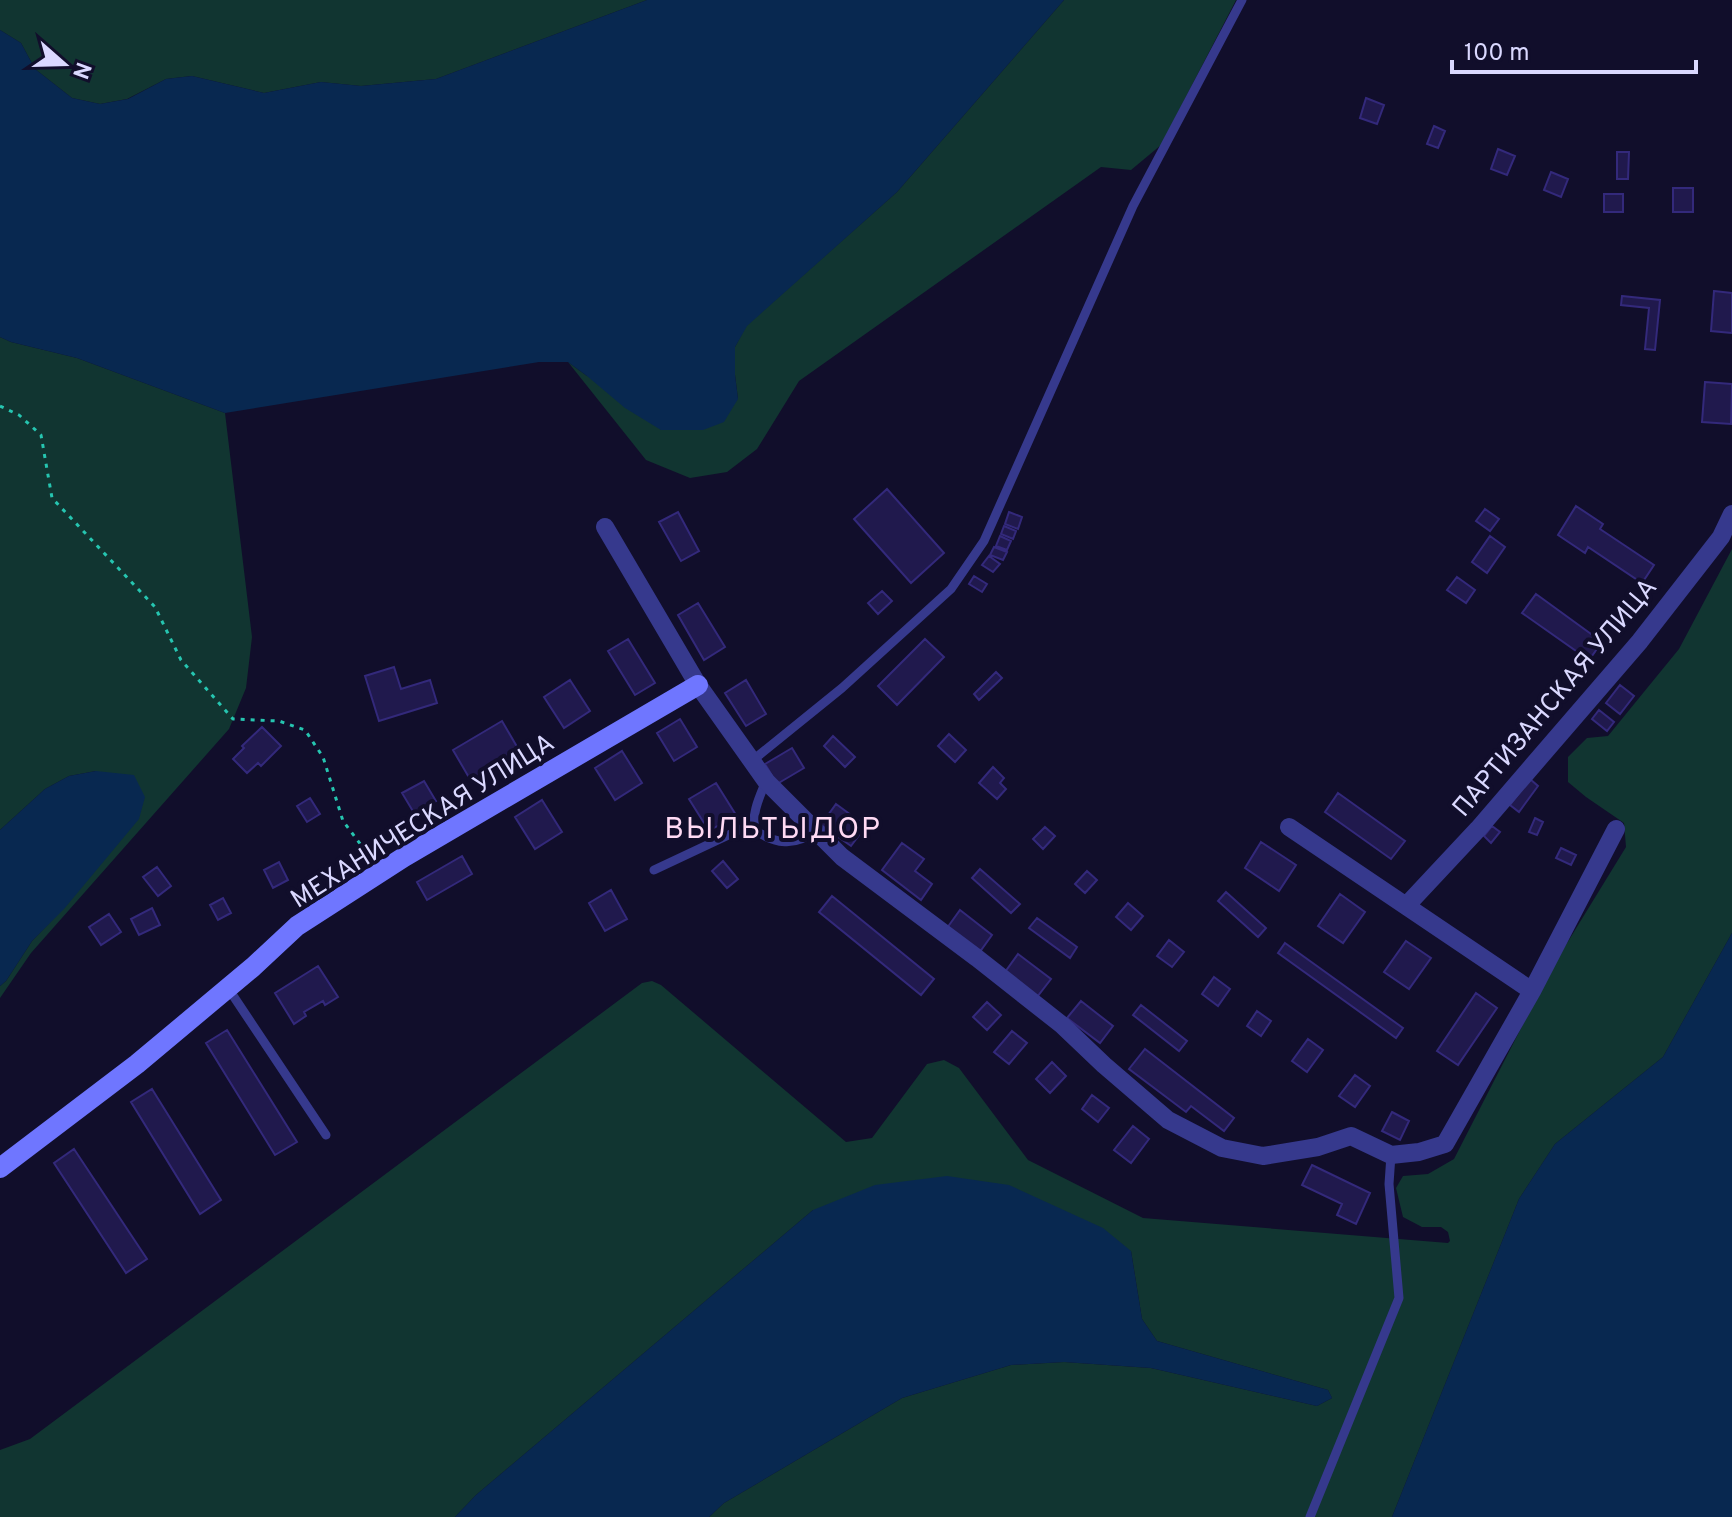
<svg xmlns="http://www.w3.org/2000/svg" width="1732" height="1517" viewBox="0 0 1732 1517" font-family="Overpass,sans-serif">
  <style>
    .green { fill: #113531 }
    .water { fill: #082850 }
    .building { fill: #20194d; stroke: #33297b; stroke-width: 2 }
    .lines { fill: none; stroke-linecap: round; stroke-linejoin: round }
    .path { stroke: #26c5b0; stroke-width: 3; stroke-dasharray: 4 6; stroke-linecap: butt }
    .lane { stroke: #36398d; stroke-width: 9 }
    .street { stroke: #36398d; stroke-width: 18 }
    .secondary { stroke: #6f76ff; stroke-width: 20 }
    .labels { text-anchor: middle; stroke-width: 8; stroke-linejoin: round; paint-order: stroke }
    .street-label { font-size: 26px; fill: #dad8ff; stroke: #110e2b }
    .quarter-label { font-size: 30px; letter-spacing: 2px; fill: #ffdaf4; stroke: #110e2b }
  </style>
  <rect width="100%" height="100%" fill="#110e2b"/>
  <path class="green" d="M 0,0 L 647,0 L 436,79 L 361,86 L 321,82 L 264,93 L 192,76 L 166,79 L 127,99 L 100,104 L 72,98 L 35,69 L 21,43 L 0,30 Z
    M 1064,0 L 1236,0 L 1161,145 L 1131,170 L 1101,167 L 799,381 L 757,449 L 727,472 L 690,478 L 646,460 L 568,362 L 587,376 L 738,399 L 735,375 L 735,347 L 746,326 L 897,192 Z
    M 0,337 L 11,342 L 77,358 L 225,413 L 252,637 L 246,688 L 229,729 L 31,953 L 0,998 L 0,986 L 6,981 L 32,941 L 64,908 L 96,771 L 69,776 L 45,789 L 0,830 Z
    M 1732,549 L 1732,933 L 1663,1057 L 1555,1144 L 1519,1199 L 1392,1517 L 709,1517 L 724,1503 L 902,1398 L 1011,1365 L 1064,1362 L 1151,1368 L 1317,1406 L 1332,1398 L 1328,1390 L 1157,1341 L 1142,1319 L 1131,1251 L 813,1210 L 476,1495 L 455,1517 L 0,1517 L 0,1450 L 30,1439 L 642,983 L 652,981 L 661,985 L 846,1142 L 872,1138 L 927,1064 L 944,1060 L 959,1068 L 1028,1160 L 1143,1218 L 1448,1243 L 1450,1241 L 1448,1232 L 1441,1227 L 1422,1227 L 1403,1217 L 1396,1188 L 1403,1176 L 1428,1174 L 1454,1159 L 1537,997 L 1564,948 L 1626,847 L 1624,823 L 1586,797 L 1568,782 L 1568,757 L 1587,738 L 1608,736 L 1679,649 Z"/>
  <path class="water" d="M 647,0 L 1064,0 L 897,192 L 747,326 L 735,347 L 735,375 L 738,399 L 724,422 L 703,430 L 661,430 L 625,408 L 587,376 L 568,362 L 539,362 L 225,413 L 77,358 L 11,342 L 0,337 L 0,30 L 21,43 L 35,69 L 72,98 L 100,104 L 128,99 L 166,79 L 192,76 L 264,93 L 321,82 L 361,86 L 436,79 Z
    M 96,771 L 134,775 L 145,797 L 139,819 L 64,909 L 32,941 L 6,981 L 0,986 L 0,830 L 45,789 L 69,776 Z
    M 1732,933 L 1732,1517 L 1392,1517 L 1519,1199 L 1555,1144 L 1663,1057 Z
    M 947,1176 L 1009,1185 L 1103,1228 L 1131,1251 L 1142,1319 L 1157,1341 L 1328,1390 L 1332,1398 L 1317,1406 L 1151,1368 L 1064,1362 L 1011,1365 L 902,1398 L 724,1503 L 709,1517 L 455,1517 L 476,1495 L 813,1210 L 875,1185 Z"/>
  <path class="building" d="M 1366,98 L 1384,105 L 1377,124 L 1360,118 Z
    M 1434,126 L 1445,131 L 1438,148 L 1427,144 Z
    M 1498,149 L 1515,156 L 1507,175 L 1491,169 Z
    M 1617,152 L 1629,152 L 1628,179 L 1617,179 Z
    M 1551,172 L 1568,179 L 1561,197 L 1544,190 Z
    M 1673,188 L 1693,188 L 1693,212 L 1673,212 Z
    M 1604,194 L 1623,194 L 1623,212 L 1604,212 Z
    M 1714,291 L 1732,293 L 1732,333 L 1711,331 Z
    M 1622,296 L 1660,300 L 1655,350 L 1645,349 L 1649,308 L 1621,305 Z
    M 1705,382 L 1732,384 L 1731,424 L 1702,422 Z
    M 887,489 L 944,553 L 911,583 L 854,519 Z
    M 1576,506 L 1603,524 L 1600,529 L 1654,565 L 1642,583 L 1588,547 L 1585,553 L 1558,535 Z
    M 1485,509 L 1499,519 L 1490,531 L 1476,521 Z
    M 678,512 L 699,551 L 681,561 L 659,522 Z
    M 1009,512 L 1022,517 L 1018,529 L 1005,524 Z
    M 1004,526 L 1016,531 L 1013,539 L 1001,534 Z
    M 1000,536 L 1011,541 L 1007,550 L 996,546 Z
    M 1490,536 L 1505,547 L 1487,573 L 1472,562 Z
    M 994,547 L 1007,552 L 1003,560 L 990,555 Z
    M 989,556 L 1000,564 L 993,572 L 982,565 Z
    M 974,576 L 987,584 L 982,592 L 969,584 Z
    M 1457,577 L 1475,590 L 1466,603 L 1447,590 Z
    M 882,591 L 892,601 L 878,614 L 868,603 Z
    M 1536,594 L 1602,642 L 1589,660 L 1522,613 Z
    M 698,603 L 725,647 L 704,660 L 678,615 Z
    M 628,639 L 655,683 L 635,695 L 608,651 Z
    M 925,639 L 944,657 L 897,705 L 878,686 Z
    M 394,667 L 401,689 L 430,680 L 437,703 L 379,721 L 365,676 Z
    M 996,672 L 1002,678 L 979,700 L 974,694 Z
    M 570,680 L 590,711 L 564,728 L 544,697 Z
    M 746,680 L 766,714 L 746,726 L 725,693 Z
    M 1620,685 L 1634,696 L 1620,714 L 1606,703 Z
    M 1599,710 L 1614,722 L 1607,731 L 1592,719 Z
    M 680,719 L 697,747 L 674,761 L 657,733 Z
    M 502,721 L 520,752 L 471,781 L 453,750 Z
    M 262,727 L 281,746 L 261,766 L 258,763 L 247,773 L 233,759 L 244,748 L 242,746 Z
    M 949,734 L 966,750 L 955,762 L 938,746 Z
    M 833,736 L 855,757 L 845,767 L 824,746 Z
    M 792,748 L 804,768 L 777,784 L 765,764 Z
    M 622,751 L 642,783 L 615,800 L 595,768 Z
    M 993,767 L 1004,778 L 1000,783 L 1006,789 L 997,799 L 979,783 Z
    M 1530,779 L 1538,786 L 1519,812 L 1510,805 Z
    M 424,781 L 436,801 L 414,813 L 402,793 Z
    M 716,783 L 736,815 L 709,831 L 689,799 Z
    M 1338,793 L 1405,841 L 1391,859 L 1325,812 Z
    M 310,798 L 320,814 L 307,822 L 297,806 Z
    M 542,800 L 562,832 L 535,849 L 515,817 Z
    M 836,804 L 866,826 L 851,846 L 821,825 Z
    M 1535,818 L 1543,822 L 1537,835 L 1529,832 Z
    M 1492,826 L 1500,832 L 1491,843 L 1484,836 Z
    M 1045,827 L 1055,836 L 1043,849 L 1033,839 Z
    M 1261,842 L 1296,865 L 1279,891 L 1245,868 Z
    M 902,843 L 924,859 L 915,871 L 932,884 L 921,900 L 882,870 Z
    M 1561,848 L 1576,855 L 1571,865 L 1556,858 Z
    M 462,856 L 472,874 L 427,900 L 417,882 Z
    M 723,861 L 738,879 L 727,888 L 712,871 Z
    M 279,862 L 288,880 L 273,888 L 264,870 Z
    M 157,867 L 171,886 L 158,896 L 143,877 Z
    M 980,869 L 1020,904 L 1011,913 L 972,878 Z
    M 1087,871 L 1097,880 L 1085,893 L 1075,884 Z
    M 611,890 L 627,919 L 605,931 L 589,903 Z
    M 1226,892 L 1266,928 L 1258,937 L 1218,901 Z
    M 1340,894 L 1365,912 L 1343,943 L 1318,926 Z
    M 832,896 L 934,979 L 921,995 L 819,912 Z
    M 223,898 L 231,913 L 218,920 L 210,905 Z
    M 1128,903 L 1143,916 L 1131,930 L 1116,917 Z
    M 152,908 L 160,925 L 139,935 L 131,919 Z
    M 960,910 L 992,935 L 979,953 L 947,928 Z
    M 109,914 L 121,932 L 101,945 L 89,927 Z
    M 1037,918 L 1077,947 L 1070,958 L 1029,928 Z
    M 1169,940 L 1184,952 L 1172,967 L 1157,956 Z
    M 1406,941 L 1431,958 L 1409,989 L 1384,972 Z
    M 1285,943 L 1403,1028 L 1396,1038 L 1278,953 Z
    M 1018,954 L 1051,979 L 1037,997 L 1005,972 Z
    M 318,966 L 338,997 L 325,1005 L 323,1001 L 304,1012 L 306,1016 L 294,1024 L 275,993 Z
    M 1214,977 L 1230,989 L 1218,1006 L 1202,994 Z
    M 1476,993 L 1497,1008 L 1458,1065 L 1437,1051 Z
    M 1081,1001 L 1113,1026 L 1100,1043 L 1067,1018 Z
    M 987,1002 L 1001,1015 L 987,1030 L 973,1017 Z
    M 1141,1005 L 1187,1041 L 1179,1051 L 1133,1015 Z
    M 1257,1011 L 1271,1021 L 1261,1036 L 1247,1026 Z
    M 227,1030 L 297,1142 L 275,1155 L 206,1043 Z
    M 1012,1031 L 1027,1043 L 1009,1064 L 994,1052 Z
    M 1308,1039 L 1323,1050 L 1307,1072 L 1292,1061 Z
    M 1145,1049 L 1234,1118 L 1224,1131 L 1191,1106 L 1186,1112 L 1129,1069 Z
    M 1052,1062 L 1066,1076 L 1050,1093 L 1036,1079 Z
    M 1355,1075 L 1370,1086 L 1355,1107 L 1339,1096 Z
    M 152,1089 L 221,1200 L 200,1214 L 131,1102 Z
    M 1092,1095 L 1109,1108 L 1098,1122 L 1082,1109 Z
    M 1392,1112 L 1409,1121 L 1400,1140 L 1382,1131 Z
    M 1133,1126 L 1149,1139 L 1131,1163 L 1114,1150 Z
    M 74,1149 L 147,1259 L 126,1273 L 54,1163 Z
    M 1312,1165 L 1370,1193 L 1356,1224 L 1337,1215 L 1342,1204 L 1302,1185 Z"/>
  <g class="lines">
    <path class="path" d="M 0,406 L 19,415 L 41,435 L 52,498 L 155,607 L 181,660 L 233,719 L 279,721 L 305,730 L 323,757 L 343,821 L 370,857"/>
    <path class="lane" d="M 753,760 L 842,688 L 951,589 L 984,541 L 1133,206 L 1242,0
      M 766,781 C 760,796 751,814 755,830 C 774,844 796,847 814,831
      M 654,870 L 754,823
      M 228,988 L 326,1135
      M 1310,1517 L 1399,1298 L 1389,1184 L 1391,1155"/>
    <path class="street" d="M 605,527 L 698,685 L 766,781 L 842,857 L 977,958 L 1062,1025 L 1104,1065 L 1168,1120 L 1222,1148 L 1263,1156 L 1318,1147 L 1351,1136 L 1391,1155 L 1419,1152 L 1445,1144 L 1532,991 L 1616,829
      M 1289,827 L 1532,991
      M 1406,906 L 1478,829 L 1640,641 L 1721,537 L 1732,514"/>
    <path class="secondary" d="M 0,1168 L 137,1064 L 253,967 L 297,926 L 404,857 L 698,685"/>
  </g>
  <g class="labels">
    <g class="street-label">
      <text transform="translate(1554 697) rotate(-50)" y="9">ПАРТИЗАНСКАЯ УЛИЦА</text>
      <text transform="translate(422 820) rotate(-32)" y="9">МЕХАНИЧЕСКАЯ УЛИЦА</text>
    </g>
    <g class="quarter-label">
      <text x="773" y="838">ВЫЛЬТЫДОР</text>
    </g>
  </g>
  <g transform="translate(64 64) rotate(110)" stroke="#110e2b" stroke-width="6" paint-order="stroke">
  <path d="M0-6L14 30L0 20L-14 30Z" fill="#dad8ff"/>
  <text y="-12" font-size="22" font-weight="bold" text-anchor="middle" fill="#dad8ff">N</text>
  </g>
  <path d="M1452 60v12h244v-12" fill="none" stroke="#dad8ff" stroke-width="4"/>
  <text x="1464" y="60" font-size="24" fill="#dad8ff" stroke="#110e2b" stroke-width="6" paint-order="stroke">100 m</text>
</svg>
